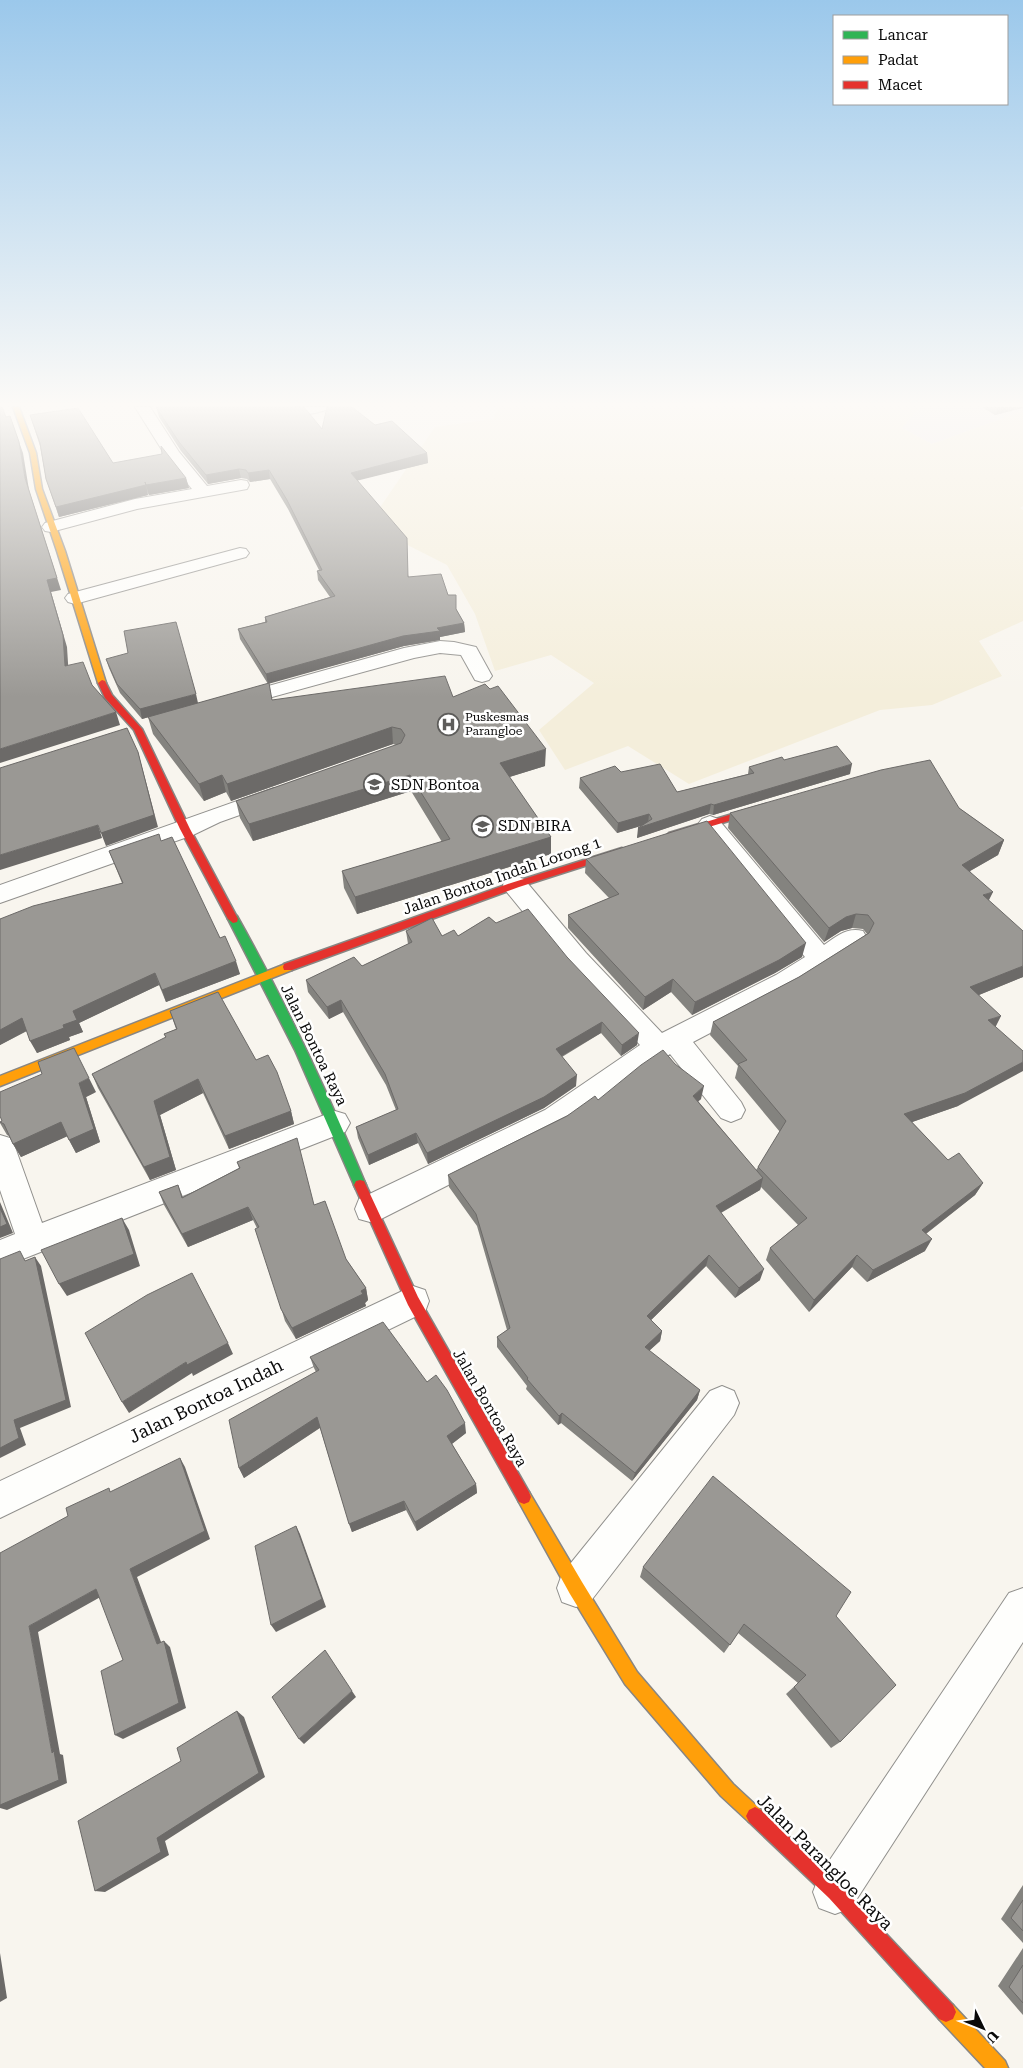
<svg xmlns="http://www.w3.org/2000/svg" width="1023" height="2068" viewBox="0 0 1023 2068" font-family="'Roboto Serif',serif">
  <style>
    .industrial { fill: #eee8eb }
    .farmland { fill: #f4eedb }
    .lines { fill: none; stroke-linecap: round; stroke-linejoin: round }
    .street-casing { stroke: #91908d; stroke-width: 2 }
    .fast-casing { stroke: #888683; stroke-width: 3 }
    .slow-casing { stroke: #888683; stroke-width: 3 }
    .jam-casing { stroke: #888683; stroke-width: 3 }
    .street { fill: #fefefc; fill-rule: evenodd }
    .fast { fill: #30b455; fill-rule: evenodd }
    .slow { fill: #ff9f0a; fill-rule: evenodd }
    .jam { fill: #e5322d; fill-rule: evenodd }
    .wall { fill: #84837f }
    .shaded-wall { fill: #6c6a68 }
    .building { fill: #9a9894; stroke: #6c6a68 }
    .labels { text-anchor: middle; stroke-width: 5; stroke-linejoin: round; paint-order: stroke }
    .far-poi-label { font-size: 12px; fill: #0a0a0a; stroke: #fff; text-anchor: start }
    .poi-label { font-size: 15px; fill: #0a0a0a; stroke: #fff; text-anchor: start }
    .street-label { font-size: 15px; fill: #0a0a0a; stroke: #fff }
    .near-street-label { font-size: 18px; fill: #0a0a0a; stroke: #fff }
  </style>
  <rect width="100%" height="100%" fill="#f8f5ee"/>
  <path class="industrial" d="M 920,407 L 1023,407 L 1023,411 L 932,444 L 902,428 Z"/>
  <path class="farmland" d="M 498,407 L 920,407 L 902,428 L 932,444 L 1023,411 L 1023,506 L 1020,508 L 1023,510 L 1023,621 L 979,641 L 1002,676 L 932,705 L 880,710 L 689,784 L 628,746 L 565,770 L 539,730 L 594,683 L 551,655 L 495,671 L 475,614 L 447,565 L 368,525 L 435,427 L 493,419 Z"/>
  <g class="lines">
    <defs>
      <path id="street" d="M 135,407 L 150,407 L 179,452 L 207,486 L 241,480 L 247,481 L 249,485 L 247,489 L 137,509 L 51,532 L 45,531 L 42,527 L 45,523 L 135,499 L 192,489 L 167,458 Z
        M 294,407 L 328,407 L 326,410 C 315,413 303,418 294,407 Z
        M 240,548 L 246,549 L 249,553 L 246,557 L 75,604 L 68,602 L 65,598 L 68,594 Z
        M 440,641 L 454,642 L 476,647 L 492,676 L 489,680 L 482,682 L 475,680 L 461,655 L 440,653 L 414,658 L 236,707 L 229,705 L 225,701 L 229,697 L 404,648 Z
        M 274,788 L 282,790 L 285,795 L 282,800 L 220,822 L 193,835 L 0,903 L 0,885 Z
        M 710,816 L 718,819 L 824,945 C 837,936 847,927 863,931 L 867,938 L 863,945 L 794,989 L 693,1042 L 741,1102 L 745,1110 L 741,1118 L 731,1122 L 721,1118 L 670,1054 L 565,1126 L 381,1219 L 370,1222 L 359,1219 L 355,1209 L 359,1199 L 545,1110 L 640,1045 L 568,967 L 506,891 L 503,885 L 506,879 L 515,876 L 524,879 L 586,953 L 662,1033 L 776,975 L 805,957 L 702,829 L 698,824 L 702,819 Z
        M 335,1111 L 345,1114 L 350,1123 L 345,1132 L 0,1268 L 0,1240 L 15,1234 L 0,1190 L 0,1135 L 10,1138 L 15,1147 L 42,1223 Z
        M 413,1286 L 425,1290 L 429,1301 L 425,1312 L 0,1518 L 0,1481 Z
        M 722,1386 L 734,1391 L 739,1403 L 734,1415 L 590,1602 L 576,1607 L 562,1602 L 557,1588 L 562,1574 L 710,1391 Z
        M 1023,1588 L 1023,1642 L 851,1908 L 835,1914 L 819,1908 L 813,1892 L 819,1876 L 1009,1593 Z"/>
      <path id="fast" d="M 233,915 L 237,916 C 286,1003 328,1093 366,1185 L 364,1189 L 360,1190 L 356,1189 L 354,1185 L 295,1050 L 228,919 Z"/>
      <path id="slow" d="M 13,407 L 19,407 L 36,453 L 42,489 L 65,551 L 106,683 L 105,685 L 102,686 L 98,683 L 57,551 L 36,489 L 30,453 Z
        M 288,963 L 293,967 L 292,970 L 0,1086 L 0,1076 Z
        M 524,1490 L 529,1492 L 582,1582 L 637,1672 L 733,1784 L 761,1810 L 764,1816 L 761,1822 L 755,1825 L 749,1822 L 721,1796 L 625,1684 L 570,1594 L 519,1502 L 517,1497 L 519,1492 Z
        M 946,2002 L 953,2005 L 1005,2061 L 1008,2068 L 985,2068 L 939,2019 L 936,2012 L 939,2005 Z"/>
      <path id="jam" d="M 102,680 L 105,681 L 112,695 L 142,729 L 190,829 L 238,919 L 237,922 L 233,923 L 228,919 L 180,829 L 134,730 L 105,698 L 98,683 Z
        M 766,804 L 771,807 L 769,809 L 672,838 L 667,835 L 669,833 Z
        M 622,848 L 627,851 L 625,853 L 519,887 L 292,970 L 284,970 L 283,967 L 284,964 L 511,883 Z
        M 360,1180 L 364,1181 L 418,1297 L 529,1492 L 531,1497 L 529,1502 L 524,1504 L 519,1502 L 408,1305 L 354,1185 L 356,1181 Z
        M 755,1807 L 761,1810 L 841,1886 L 953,2005 L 956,2012 L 953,2019 L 946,2022 L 939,2019 L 829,1898 L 749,1822 L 746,1816 L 749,1810 Z"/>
    </defs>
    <use href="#street" class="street-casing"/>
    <use href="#fast" class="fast-casing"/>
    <use href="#slow" class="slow-casing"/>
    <use href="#jam" class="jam-casing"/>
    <use href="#street" class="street"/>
    <use href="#fast" class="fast"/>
    <use href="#slow" class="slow"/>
    <use href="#jam" class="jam"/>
  </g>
  <path class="wall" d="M 156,407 L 322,429 L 375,425 L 427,453 L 428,463 L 357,480 L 409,577 L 448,595 L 464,623 L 465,632 L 440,637 L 440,640 L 404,646 L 269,683 L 272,700 L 453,697 L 545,766 L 509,777 L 551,837 L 551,854 L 357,914 L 344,888 L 342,871 L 442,842 L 411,791 L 253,841 L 240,818 L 236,801 L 396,745 L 393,744 L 231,801 L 226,792 L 204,801 L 153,734 L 148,717 L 166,712 L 142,719 L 120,693 L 109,668 L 106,659 L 198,703 L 268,684 L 240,639 L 238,629 L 265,622 L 265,617 L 330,597 L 318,580 L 317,571 L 319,570 L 288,509 L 270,479 L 250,482 L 247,479 L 241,478 L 208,484 L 181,451 L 159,417 Z
    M 982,407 L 1023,407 L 995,415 Z
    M 30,415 L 113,463 L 186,478 L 189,488 L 149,495 L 147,492 L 148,495 L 59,517 L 46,479 L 40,446 Z
    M 784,760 L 850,774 L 713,815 L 709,814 L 637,838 L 640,826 L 617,833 L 579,788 L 580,778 L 621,772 L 677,792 L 748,774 L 749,767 Z
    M 959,808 L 1004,840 L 998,855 L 970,871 L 989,901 L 1023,977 L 979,995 L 995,1026 L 958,1106 L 912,1122 L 948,1160 L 983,1183 L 975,1195 L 926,1234 L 925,1251 L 867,1282 L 852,1267 L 809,1312 L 766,1260 L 770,1248 L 798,1225 L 761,1187 L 760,1190 L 721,1213 L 760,1280 L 735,1298 L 706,1266 L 651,1320 L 662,1331 L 660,1341 L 649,1351 L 700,1390 L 697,1400 L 632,1481 L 561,1423 L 558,1425 L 526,1389 L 527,1386 L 497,1347 L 497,1337 L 507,1330 L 477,1226 L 449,1187 L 448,1175 L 598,1100 L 701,1099 L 698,1101 L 756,1170 L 758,1167 L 780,1132 L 735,1078 L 738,1066 L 710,1035 L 713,1022 L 799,977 L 867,934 L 863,929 L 852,928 L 841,931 L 824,942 L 728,828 L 730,813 Z
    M 161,841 L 220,938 L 240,974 L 166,1002 L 159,985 L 79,1023 L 83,1032 L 69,1037 L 70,1040 L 37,1053 L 27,1031 L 0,1045 L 0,919 L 122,883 L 109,851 Z
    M 586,859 L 802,957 L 775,973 L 692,1015 L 671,992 L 643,1010 L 568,928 L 568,915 L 609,898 L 585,873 Z
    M 489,917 L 637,1045 L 621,1056 L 601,1033 L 562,1057 L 576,1086 L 544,1108 L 428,1164 L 418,1143 L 369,1165 L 358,1138 L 356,1127 L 396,1110 L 386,1085 L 343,1012 L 329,1019 L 308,992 L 306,980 L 362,966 L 408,944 L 406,931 L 442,936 L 458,936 Z
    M 170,1011 L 256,1060 L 291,1111 L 294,1124 L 229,1149 L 203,1093 L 160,1115 L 176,1170 L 150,1180 L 98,1088 L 92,1074 L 166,1038 L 164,1034 L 176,1029 Z
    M 96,1092 L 86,1097 L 100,1142 L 76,1153 L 67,1136 L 21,1157 L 13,1144 L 9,1136 L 7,1135 L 0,1123 L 0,1122 Z
    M 237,1162 L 314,1205 L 346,1259 L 366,1288 L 368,1300 L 365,1303 L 366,1306 L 296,1339 L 285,1321 L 257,1228 L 253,1220 L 188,1247 L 164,1205 L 159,1192 L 178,1185 L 183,1197 L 239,1168 Z
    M 310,1357 L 427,1382 L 466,1433 L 452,1444 L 476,1484 L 477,1493 L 417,1531 L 406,1510 L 352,1532 L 320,1428 L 244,1478 L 239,1468 L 316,1372 L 314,1368 Z
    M 643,1567 L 836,1616 L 840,1742 L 831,1748 L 786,1694 L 798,1683 L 738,1633 L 724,1653 L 640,1577 Z
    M 1023,1885 L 1023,1943 L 1001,1919 Z
    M 1023,1948 L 1023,2015 L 998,1986 Z"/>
  <path class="shaded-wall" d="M 998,407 L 1023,407 L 1023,408 L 995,415 Z
    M 19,442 L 23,453 L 29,490 L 61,590 L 51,592 L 67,647 L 69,679 L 65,666 L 25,478 Z
    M 427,453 L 428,463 L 352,482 L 351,473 Z
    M 239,469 L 241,478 L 208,484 L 206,475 Z
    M 269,470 L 270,479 L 250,482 L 248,473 Z
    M 186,478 L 189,488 L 149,495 L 146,485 Z
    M 146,485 L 148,495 L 59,517 L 56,507 Z
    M 464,623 L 465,632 L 440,637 L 440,640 L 404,646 L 268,684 L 266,674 L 403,636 L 437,628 Z
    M 196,694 L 198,703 L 142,719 L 140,709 Z
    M 116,712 L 120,725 L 0,763 L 0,749 Z
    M 392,727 L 393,744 L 231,801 L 227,784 Z
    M 546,749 L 545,766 L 500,780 L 500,763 Z
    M 138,752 L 158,827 L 106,846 L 101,833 Z
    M 852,764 L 850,774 L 713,815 L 714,805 Z
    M 222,775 L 226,792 L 204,801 L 199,784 Z
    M 410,775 L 411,791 L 253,841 L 249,824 Z
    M 711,804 L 709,814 L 637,838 L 638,828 Z
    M 649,814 L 648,824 L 617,833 L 618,823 Z
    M 98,825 L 102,838 L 0,870 L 0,855 Z
    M 551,837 L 551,854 L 357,914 L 355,897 Z
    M 1004,840 L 998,855 L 956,879 L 962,865 Z
    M 993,892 L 986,906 L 983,895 Z
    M 856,914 L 852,928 L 841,931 L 824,942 L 829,928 L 846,917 Z
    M 806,943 L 802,957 L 775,973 L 692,1015 L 695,1002 Z
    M 236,961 L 240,974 L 166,1002 L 162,990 Z
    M 1023,966 L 1023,977 L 964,1001 L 970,987 Z
    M 155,973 L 159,985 L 79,1023 L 83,1032 L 69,1037 L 70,1040 L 37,1053 L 30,1041 L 63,1025 L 73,1011 Z
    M 673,979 L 671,992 L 643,1010 L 645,997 Z
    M 341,1000 L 343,1012 L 329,1019 L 327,1007 Z
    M 1001,1016 L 994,1030 L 988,1020 Z
    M 22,1018 L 28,1030 L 0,1045 L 0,1030 Z
    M 602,1022 L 601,1033 L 555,1060 L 556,1049 Z
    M 639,1033 L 637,1045 L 621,1056 L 622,1045 Z
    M 1023,1062 L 1023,1071 L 958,1106 L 898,1127 L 904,1114 Z
    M 577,1075 L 576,1086 L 544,1108 L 428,1164 L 427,1153 Z
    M 89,1078 L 96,1092 L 86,1097 L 100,1142 L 76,1153 L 69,1140 L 79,1083 Z
    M 198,1079 L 203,1093 L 160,1115 L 176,1170 L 150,1180 L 144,1167 L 154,1101 Z
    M 704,1086 L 701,1099 L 691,1108 L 693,1096 Z
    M 291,1111 L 294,1124 L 229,1149 L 225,1136 Z
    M 61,1122 L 68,1136 L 21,1157 L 13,1144 Z
    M 416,1133 L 418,1143 L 369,1165 L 368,1155 Z
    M 763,1178 L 760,1190 L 713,1217 L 716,1206 Z
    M 983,1183 L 975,1195 L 915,1242 L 922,1230 Z
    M 0,1202 L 13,1233 L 0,1238 Z
    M 248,1207 L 253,1220 L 188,1247 L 182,1234 Z
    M 122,1218 L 129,1230 L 140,1266 L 67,1296 L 59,1284 Z
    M 932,1239 L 925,1251 L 867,1282 L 873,1270 Z
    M 709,1255 L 706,1266 L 645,1326 L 647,1316 Z
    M 857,1255 L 852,1267 L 809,1312 L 814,1300 Z
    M 35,1257 L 41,1266 L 71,1407 L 20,1428 L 26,1445 L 0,1458 L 0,1448 L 14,1420 Z
    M 764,1269 L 760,1280 L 735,1298 L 739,1288 Z
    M 366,1288 L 368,1300 L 365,1303 L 366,1306 L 296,1339 L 292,1328 Z
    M 662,1331 L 660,1341 L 642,1357 L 645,1347 Z
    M 228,1343 L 233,1354 L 193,1376 L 192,1373 L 129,1413 L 122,1402 L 186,1362 Z
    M 700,1390 L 697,1400 L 632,1481 L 635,1473 Z
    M 562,1413 L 561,1423 L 558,1425 L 559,1416 Z
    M 317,1417 L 321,1427 L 244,1478 L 239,1468 Z
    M 465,1423 L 466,1433 L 449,1446 L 447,1436 Z
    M 180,1458 L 185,1467 L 210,1539 L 137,1577 L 164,1650 L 157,1644 L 130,1569 Z
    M 476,1484 L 477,1493 L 417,1531 L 415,1522 Z
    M 404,1501 L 406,1510 L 352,1532 L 349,1524 Z
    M 296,1526 L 300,1534 L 326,1607 L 276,1632 L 271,1625 Z
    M 96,1589 L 104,1595 L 38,1632 L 60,1754 L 63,1755 L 67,1783 L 7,1810 L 0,1808 L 0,1805 L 52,1753 L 29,1626 Z
    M 164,1641 L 170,1647 L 186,1708 L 123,1739 L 115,1735 Z
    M 352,1691 L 356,1697 L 304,1744 L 299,1739 Z
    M 237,1711 L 244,1717 L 265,1777 L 165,1841 L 169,1855 L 105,1892 L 95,1891 L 157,1838 Z
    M 0,1953 L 7,1998 L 0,2002 Z"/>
  <path class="building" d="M 0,407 L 2,407 L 6,417 L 10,416 L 19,442 L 25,478 L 57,578 L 47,580 L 63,635 L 65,666 L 83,662 L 92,685 L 116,712 L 0,749 Z
    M 156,407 L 304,407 L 322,429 L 327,407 L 352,407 L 375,425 L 392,421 L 427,453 L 351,473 L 407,538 L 408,577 L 441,574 L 448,595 L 456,595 L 456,609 L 464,623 L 437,628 L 440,631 L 403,636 L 266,674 L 238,629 L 267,622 L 265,617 L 335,596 L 317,571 L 322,570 L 287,500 L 269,470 L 248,473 L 246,470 L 239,469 L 206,475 L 179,442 Z
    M 78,408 L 113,463 L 162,454 L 161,446 L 186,478 L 146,485 L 145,482 L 146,485 L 56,507 L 46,479 L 40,443 L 30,415 Z
    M 176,622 L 196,694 L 140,709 L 117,684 L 106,659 L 128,653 L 124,631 Z
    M 445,676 L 453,697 L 485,684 L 490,689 L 498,686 L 546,749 L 500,763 L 551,837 L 355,897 L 342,871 L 450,839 L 410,775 L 249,824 L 236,801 L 401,743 L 405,735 L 401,729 L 392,727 L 227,784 L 222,775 L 199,784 L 148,717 L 269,683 L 272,700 Z
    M 127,728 L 138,752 L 154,815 L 101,833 L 98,825 L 0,855 L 0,768 Z
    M 837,746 L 852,764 L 714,805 L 711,804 L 638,828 L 652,819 L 649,814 L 618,823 L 580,778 L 615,766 L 621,772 L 660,764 L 677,792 L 754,773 L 749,767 L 782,757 L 784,760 Z
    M 930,760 L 959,808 L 1004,840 L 962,865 L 993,892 L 983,895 L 1023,931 L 1023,966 L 970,987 L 1001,1016 L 988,1020 L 1023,1051 L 1023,1062 L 965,1093 L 904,1114 L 948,1160 L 959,1153 L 983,1183 L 922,1230 L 932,1239 L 873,1270 L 857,1255 L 814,1300 L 770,1248 L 807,1218 L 758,1167 L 786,1121 L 738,1064 L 747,1060 L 713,1022 L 799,977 L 869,933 L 874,923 L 868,915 L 856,914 L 846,917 L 829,928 L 730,813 L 881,770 Z
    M 707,821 L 806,943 L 779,960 L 695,1002 L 673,979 L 645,997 L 568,915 L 619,894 L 586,859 Z
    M 159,834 L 161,841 L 172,837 L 220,938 L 225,936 L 236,961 L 162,990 L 155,973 L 73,1011 L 77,1020 L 63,1025 L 64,1028 L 30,1041 L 22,1018 L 0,1030 L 0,919 L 33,906 L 123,883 L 109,851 Z
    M 528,909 L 567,957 L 639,1033 L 622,1045 L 602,1022 L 556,1049 L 577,1075 L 544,1097 L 427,1153 L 416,1133 L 368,1155 L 356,1127 L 398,1109 L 385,1074 L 341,1000 L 327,1007 L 306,980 L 354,957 L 362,966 L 412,942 L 406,931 L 432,918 L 442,936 L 454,930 L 458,936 L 489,917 L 496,923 Z
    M 218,992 L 256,1060 L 268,1055 L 277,1072 L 291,1111 L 225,1136 L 198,1079 L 154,1101 L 170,1157 L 144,1167 L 92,1074 L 166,1037 L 164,1034 L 177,1029 L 170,1011 Z
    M 74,1048 L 89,1078 L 79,1083 L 94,1129 L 69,1140 L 61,1122 L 13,1144 L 4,1124 L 0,1122 L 2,1121 L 0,1116 L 0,1092 L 42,1074 L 38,1062 Z
    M 663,1050 L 675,1064 L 704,1086 L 693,1096 L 763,1178 L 716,1206 L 764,1269 L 739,1288 L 709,1255 L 647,1316 L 662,1331 L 645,1347 L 700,1390 L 635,1473 L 562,1413 L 559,1416 L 527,1379 L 528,1378 L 497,1337 L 510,1328 L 476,1214 L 448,1175 L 567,1116 L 595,1096 L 598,1100 L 641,1065 Z
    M 297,1138 L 314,1205 L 325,1201 L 346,1259 L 366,1288 L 361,1291 L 363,1294 L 292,1328 L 281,1309 L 255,1229 L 259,1227 L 248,1207 L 182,1234 L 159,1192 L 178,1185 L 182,1198 L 240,1168 L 237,1162 Z
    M 0,1208 L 7,1224 L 0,1227 Z
    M 122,1218 L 134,1254 L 59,1284 L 41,1250 Z
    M 20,1251 L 25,1261 L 35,1257 L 66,1400 L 14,1420 L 19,1438 L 0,1448 L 0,1259 Z
    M 192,1273 L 228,1343 L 187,1365 L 186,1362 L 122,1402 L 85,1333 L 147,1295 Z
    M 383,1322 L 427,1382 L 436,1375 L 447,1390 L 465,1423 L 447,1436 L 476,1484 L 415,1522 L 404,1501 L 349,1524 L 317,1417 L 239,1468 L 229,1420 L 319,1370 L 310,1357 Z
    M 180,1458 L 205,1531 L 130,1569 L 157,1644 L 164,1641 L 179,1703 L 115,1735 L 101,1671 L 123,1660 L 96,1589 L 29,1626 L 52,1753 L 54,1751 L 59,1780 L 0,1805 L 0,1553 L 68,1516 L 66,1508 L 109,1488 L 110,1492 Z
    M 713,1476 L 851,1592 L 836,1616 L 896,1685 L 840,1742 L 794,1687 L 806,1675 L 744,1624 L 730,1645 L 643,1567 Z
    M 296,1526 L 322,1599 L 271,1625 L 255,1546 Z
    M 325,1650 L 352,1691 L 299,1739 L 272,1697 Z
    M 237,1711 L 259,1773 L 157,1838 L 161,1852 L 95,1891 L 78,1821 L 181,1761 L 177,1748 Z
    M 1023,1900 L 1023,1931 L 1011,1918 Z
    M 1023,1965 L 1023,2003 L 1009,1987 Z"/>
  <linearGradient id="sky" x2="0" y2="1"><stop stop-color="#9bc8eb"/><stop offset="0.58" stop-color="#fcfaf7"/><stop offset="1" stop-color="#fcfaf7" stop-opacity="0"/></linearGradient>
  <rect width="1023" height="697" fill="url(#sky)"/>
  <defs>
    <symbol id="hospital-ring" viewBox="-11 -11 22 22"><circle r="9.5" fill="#fff" stroke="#5d5c5a" stroke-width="1.5"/><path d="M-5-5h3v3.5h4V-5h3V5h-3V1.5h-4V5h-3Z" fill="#5d5c5a"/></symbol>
    <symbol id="school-ring" viewBox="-11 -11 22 22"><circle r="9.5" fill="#fff" stroke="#5d5c5a" stroke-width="1.5"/><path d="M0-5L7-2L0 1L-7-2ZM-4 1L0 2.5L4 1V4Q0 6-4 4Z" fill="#5d5c5a"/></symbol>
  </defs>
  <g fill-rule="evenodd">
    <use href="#hospital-ring" x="436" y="712" width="25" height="25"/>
    <use href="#school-ring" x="362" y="772" width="25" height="25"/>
    <use href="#school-ring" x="470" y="814" width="25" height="25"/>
  </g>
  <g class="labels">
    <g class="far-poi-label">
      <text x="465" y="721">Puskesmas<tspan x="465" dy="14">Parangloe</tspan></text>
    </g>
    <g class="poi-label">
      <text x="391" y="790">SDN Bontoa</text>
      <text x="498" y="831">SDN BIRA</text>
    </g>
    <g class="street-label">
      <text transform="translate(502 876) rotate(-19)" y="5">Jalan Bontoa Indah Lorong 1</text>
      <text transform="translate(314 1045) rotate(64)" y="5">Jalan Bontoa Raya</text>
      <text transform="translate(490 1408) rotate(60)" y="5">Jalan Bontoa Raya</text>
    </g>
    <g class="near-street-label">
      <text transform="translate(206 1401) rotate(-26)" y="6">Jalan Bontoa Indah</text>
      <text transform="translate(825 1862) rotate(45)" y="6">Jalan Parangloe Raya</text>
    </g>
  </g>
  <rect x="833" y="15" width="175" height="90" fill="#ffffff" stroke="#9d9d9d"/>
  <rect x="843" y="31" width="25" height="8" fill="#30b455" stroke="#9d9d9d"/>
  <text x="878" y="40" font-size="15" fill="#0a0a0a">Lancar</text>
  <rect x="843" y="56" width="25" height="8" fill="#ff9f0a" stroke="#9d9d9d"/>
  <text x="878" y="65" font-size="15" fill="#0a0a0a">Padat</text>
  <rect x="843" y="81" width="25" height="8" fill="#e5322d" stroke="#9d9d9d"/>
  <text x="878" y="90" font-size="15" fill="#0a0a0a">Macet</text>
  <g transform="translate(983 2028) rotate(133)" stroke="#ffffff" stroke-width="4" paint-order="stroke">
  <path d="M0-4L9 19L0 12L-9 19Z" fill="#0a0a0a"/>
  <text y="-8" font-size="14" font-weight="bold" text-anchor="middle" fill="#0a0a0a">U</text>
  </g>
</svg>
